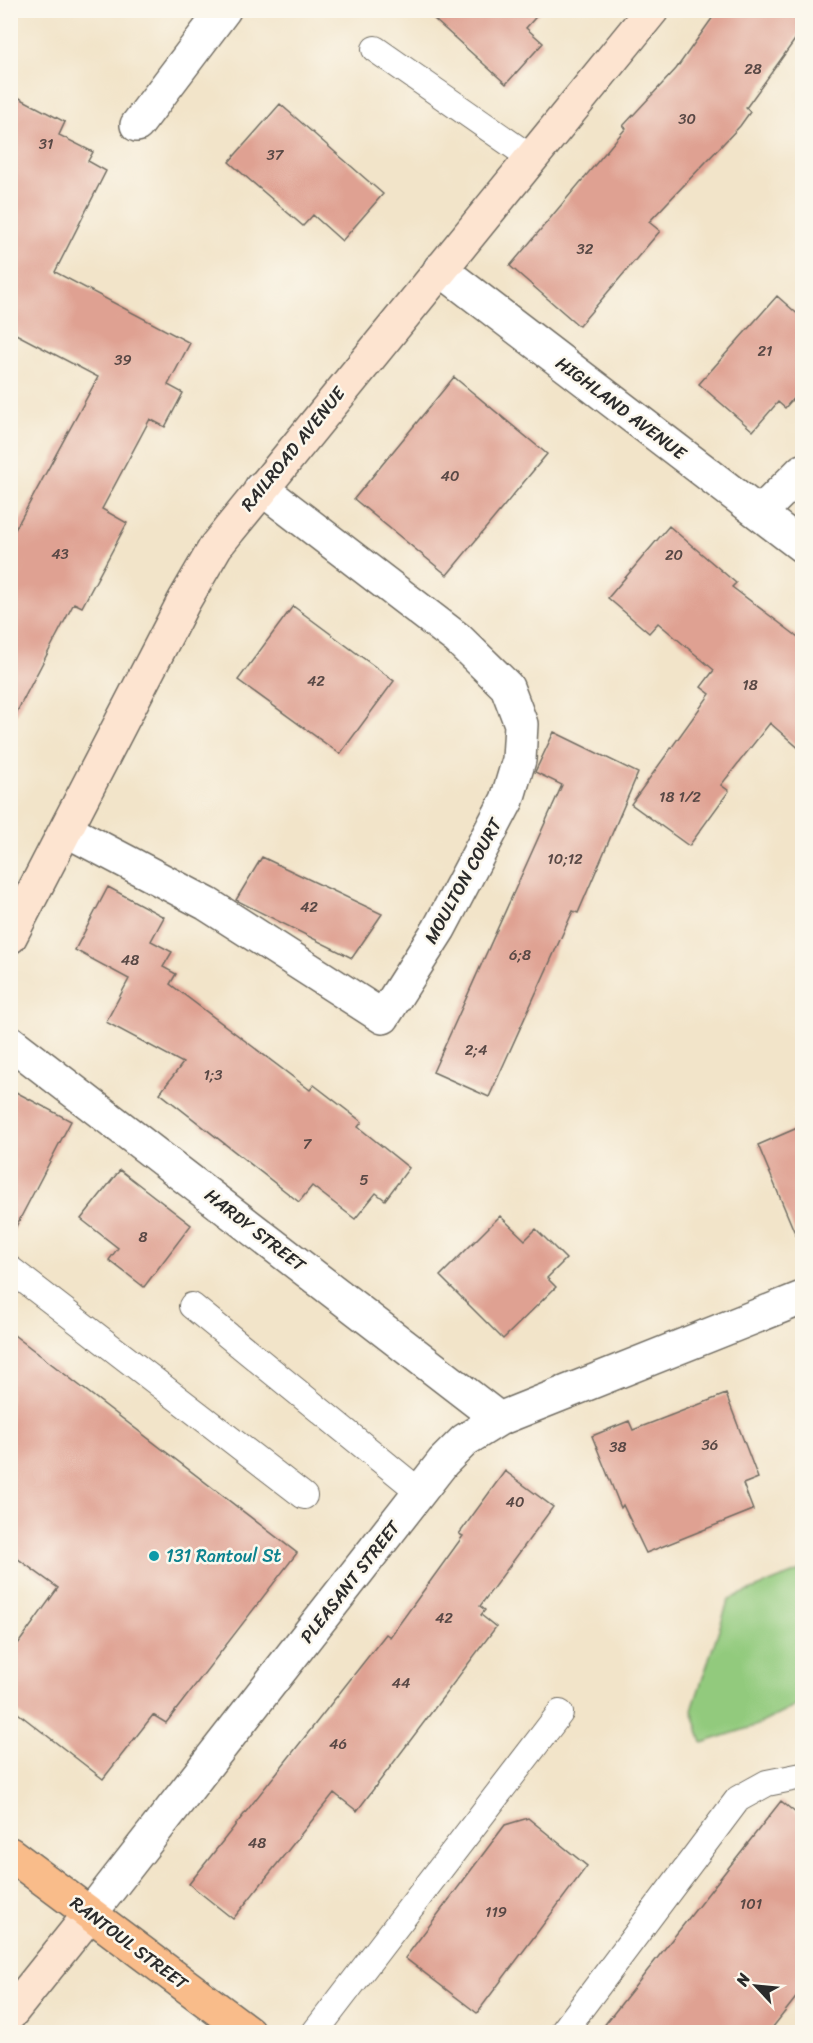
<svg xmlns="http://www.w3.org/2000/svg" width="813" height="2043" viewBox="0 0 813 2043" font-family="Sriracha,sans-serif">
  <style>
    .green { fill: #92ca7d; stroke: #5e7a54; stroke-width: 1.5 }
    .building { fill: #dfa192 }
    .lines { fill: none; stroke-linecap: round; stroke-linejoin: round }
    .lane-casing { stroke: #716c62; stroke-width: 28 }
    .street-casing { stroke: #716c62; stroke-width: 36 }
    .secondary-casing { stroke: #716c62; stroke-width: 36 }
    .highway-casing { stroke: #716c62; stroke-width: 36 }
    .lane { stroke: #fff; stroke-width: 26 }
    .street { stroke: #fff; stroke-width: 33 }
    .secondary { stroke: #fde4d0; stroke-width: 33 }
    .highway { stroke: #f9bc8a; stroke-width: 33 }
    .culture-dot { fill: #0f9aa8; stroke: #fbf7ec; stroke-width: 2 }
    .labels { text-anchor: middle; stroke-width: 5; stroke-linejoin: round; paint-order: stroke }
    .number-label { font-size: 15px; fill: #584845 }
    .street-label { font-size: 18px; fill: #2b2b2b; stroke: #fbf7ec }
    .culture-label { font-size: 18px; fill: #0d838f; stroke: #fbf7ec; text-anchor: start }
  </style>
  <rect width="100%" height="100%" fill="#fbf7ec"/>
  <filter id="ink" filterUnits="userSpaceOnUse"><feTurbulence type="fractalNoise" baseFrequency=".0167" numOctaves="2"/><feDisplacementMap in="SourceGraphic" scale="12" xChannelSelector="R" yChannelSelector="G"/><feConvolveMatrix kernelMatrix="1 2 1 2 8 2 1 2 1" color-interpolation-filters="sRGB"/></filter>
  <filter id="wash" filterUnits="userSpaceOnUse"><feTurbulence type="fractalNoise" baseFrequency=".008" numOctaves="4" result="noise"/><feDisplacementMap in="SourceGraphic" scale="24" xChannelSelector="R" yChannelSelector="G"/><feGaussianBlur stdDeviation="1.35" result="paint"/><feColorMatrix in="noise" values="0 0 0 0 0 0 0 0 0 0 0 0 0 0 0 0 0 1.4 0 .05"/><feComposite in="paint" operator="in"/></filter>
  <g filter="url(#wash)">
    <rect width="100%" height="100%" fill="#f2e4c9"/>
    <path class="green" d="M 802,1570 L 802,1703 L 755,1726 L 702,1743 L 692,1710 L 729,1599 Z"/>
    <g id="blocks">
      <path class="building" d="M 424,10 L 542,10 L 526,28 L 543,43 L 506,84 Z
        M 718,10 L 802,10 L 802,30 L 746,108 L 750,112 L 740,126 L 649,222 L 660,231 L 579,326 L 510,266 L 626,128 L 623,126 L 676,69 Z
        M 10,93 L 65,122 L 59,135 L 93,152 L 88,161 L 106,171 L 55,272 L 190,343 L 168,385 L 183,393 L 165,427 L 150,419 L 102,509 L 127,523 L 82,607 L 74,603 L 10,725 L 10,539 L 98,377 L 10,331 Z
        M 280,104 L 383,194 L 342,241 L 313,215 L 303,226 L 229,162 Z
        M 777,296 L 802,318 L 802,388 L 785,408 L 778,402 L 753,431 L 699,384 Z
        M 454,377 L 547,454 L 447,575 L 354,499 Z
        M 669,526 L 736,583 L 732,587 L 802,640 L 802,751 L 770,723 L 721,785 L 729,791 L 689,846 L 631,804 L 710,694 L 701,687 L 714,670 L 658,623 L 649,633 L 608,598 Z
        M 293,606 L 394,681 L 340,754 L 238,680 Z
        M 554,732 L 638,773 L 578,913 L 573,911 L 489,1097 L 433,1072 L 562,785 L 535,772 Z
        M 262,857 L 382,914 L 352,958 L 236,900 Z
        M 108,887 L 164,917 L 151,941 L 172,952 L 163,967 L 176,974 L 170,984 L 310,1090 L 314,1085 L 362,1122 L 358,1127 L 409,1168 L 385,1200 L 376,1193 L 355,1219 L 312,1186 L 299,1202 L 160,1093 L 183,1063 L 106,1022 L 129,979 L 75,950 Z
        M 10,1089 L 71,1121 L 10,1238 Z
        M 802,1126 L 802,1250 L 758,1145 Z
        M 120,1170 L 191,1225 L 144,1287 L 109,1260 L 118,1248 L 81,1219 Z
        M 500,1216 L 525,1240 L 536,1229 L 566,1259 L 547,1278 L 556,1287 L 503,1339 L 440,1276 Z
        M 10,1332 L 297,1553 L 166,1723 L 153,1715 L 103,1779 L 10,1707 L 10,1655 L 58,1588 L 10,1553 Z
        M 726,1394 L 758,1478 L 743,1484 L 753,1510 L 646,1553 L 623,1505 L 621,1508 L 592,1436 L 629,1421 L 633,1430 Z
        M 505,1471 L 553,1507 L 480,1606 L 485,1610 L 481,1615 L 496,1627 L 357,1811 L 334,1793 L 233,1919 L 189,1884 L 386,1634 L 390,1637 L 463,1536 L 459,1534 Z
        M 781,1801 L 802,1818 L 802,1990 L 769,2032 L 599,2032 Z
        M 528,1818 L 587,1866 L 477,2013 L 405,1958 L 505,1825 Z"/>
    </g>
  </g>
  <g filter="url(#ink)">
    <use href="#blocks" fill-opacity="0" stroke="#716c62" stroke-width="1.5"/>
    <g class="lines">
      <defs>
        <path id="lane" d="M 375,49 L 531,158
          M 10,1269 L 304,1496
          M 192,1306 L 420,1492
          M 315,2032 L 560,1713
          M 563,2032 L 738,1799 L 767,1783 L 802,1776"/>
        <path id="street" d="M 137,125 L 224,10
          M 440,269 L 802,546
          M 760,513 L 802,471
          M 66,830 L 207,904 L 383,1017 L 439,929 L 507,800 L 519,760 L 521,724 L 507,687 L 458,639 L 261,488
          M 10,1042 L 499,1419
          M 90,1914 L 443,1462 L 465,1440 L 499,1419 L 802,1298"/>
        <path id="secondary" d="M 10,937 L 184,601 L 216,546 L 652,10
          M 10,2014 L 90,1914"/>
        <path id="highway" d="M 10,1854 L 248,2032"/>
      </defs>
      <use href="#lane" class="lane-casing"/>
      <use href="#street" class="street-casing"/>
      <use href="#secondary" class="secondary-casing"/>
      <use href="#highway" class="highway-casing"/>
      <use href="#lane" class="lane"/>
      <use href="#street" class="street"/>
      <use href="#secondary" class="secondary"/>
      <use href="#highway" class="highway"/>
    </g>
  </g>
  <circle class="culture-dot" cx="154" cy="1556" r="6"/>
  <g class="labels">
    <g class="number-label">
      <text x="753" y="74">28</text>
      <text x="687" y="124">30</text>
      <text x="46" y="149">31</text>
      <text x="275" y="160">37</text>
      <text x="585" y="254">32</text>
      <text x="765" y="356">21</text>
      <text x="123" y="365">39</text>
      <text x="450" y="481">40</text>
      <text x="60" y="559">43</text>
      <text x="674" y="560">20</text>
      <text x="316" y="686">42</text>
      <text x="750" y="690">18</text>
      <text x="680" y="802">18 1/2</text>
      <text x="565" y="864">10;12</text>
      <text x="309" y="912">42</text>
      <text x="520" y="960">6;8</text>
      <text x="130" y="965">48</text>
      <text x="476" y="1055">2;4</text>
      <text x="213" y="1080">1;3</text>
      <text x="307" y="1149">7</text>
      <text x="364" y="1185">5</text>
      <text x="143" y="1242">8</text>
      <text x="710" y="1450">36</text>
      <text x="618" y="1452">38</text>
      <text x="515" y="1507">40</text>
      <text x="444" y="1623">42</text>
      <text x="401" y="1688">44</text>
      <text x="338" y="1749">46</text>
      <text x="257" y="1848">48</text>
      <text x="751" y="1909">101</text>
      <text x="496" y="1917">119</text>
    </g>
    <g class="street-label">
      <text transform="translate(621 408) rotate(37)" y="6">HIGHLAND AVENUE</text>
      <text transform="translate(293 449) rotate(-51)" y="6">RAILROAD AVENUE</text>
      <text transform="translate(463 881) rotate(-61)" y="6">MOULTON COURT</text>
      <text transform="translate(255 1230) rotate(38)" y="6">HARDY STREET</text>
      <text transform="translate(350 1582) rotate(-52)" y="6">PLEASANT STREET</text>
      <text transform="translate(129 1943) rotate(37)" y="6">RANTOUL STREET</text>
    </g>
    <g class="culture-label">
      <text x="166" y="1562">131 Rantoul St</text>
    </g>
  </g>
  <rect width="813" height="2043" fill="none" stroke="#fbf7ec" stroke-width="36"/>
  <g transform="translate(756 1986) rotate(296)" stroke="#fbf7ec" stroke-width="4.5" paint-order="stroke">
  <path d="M0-4.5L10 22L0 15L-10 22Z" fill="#2b2b2b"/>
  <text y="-9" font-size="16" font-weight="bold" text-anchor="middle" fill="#2b2b2b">N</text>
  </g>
</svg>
